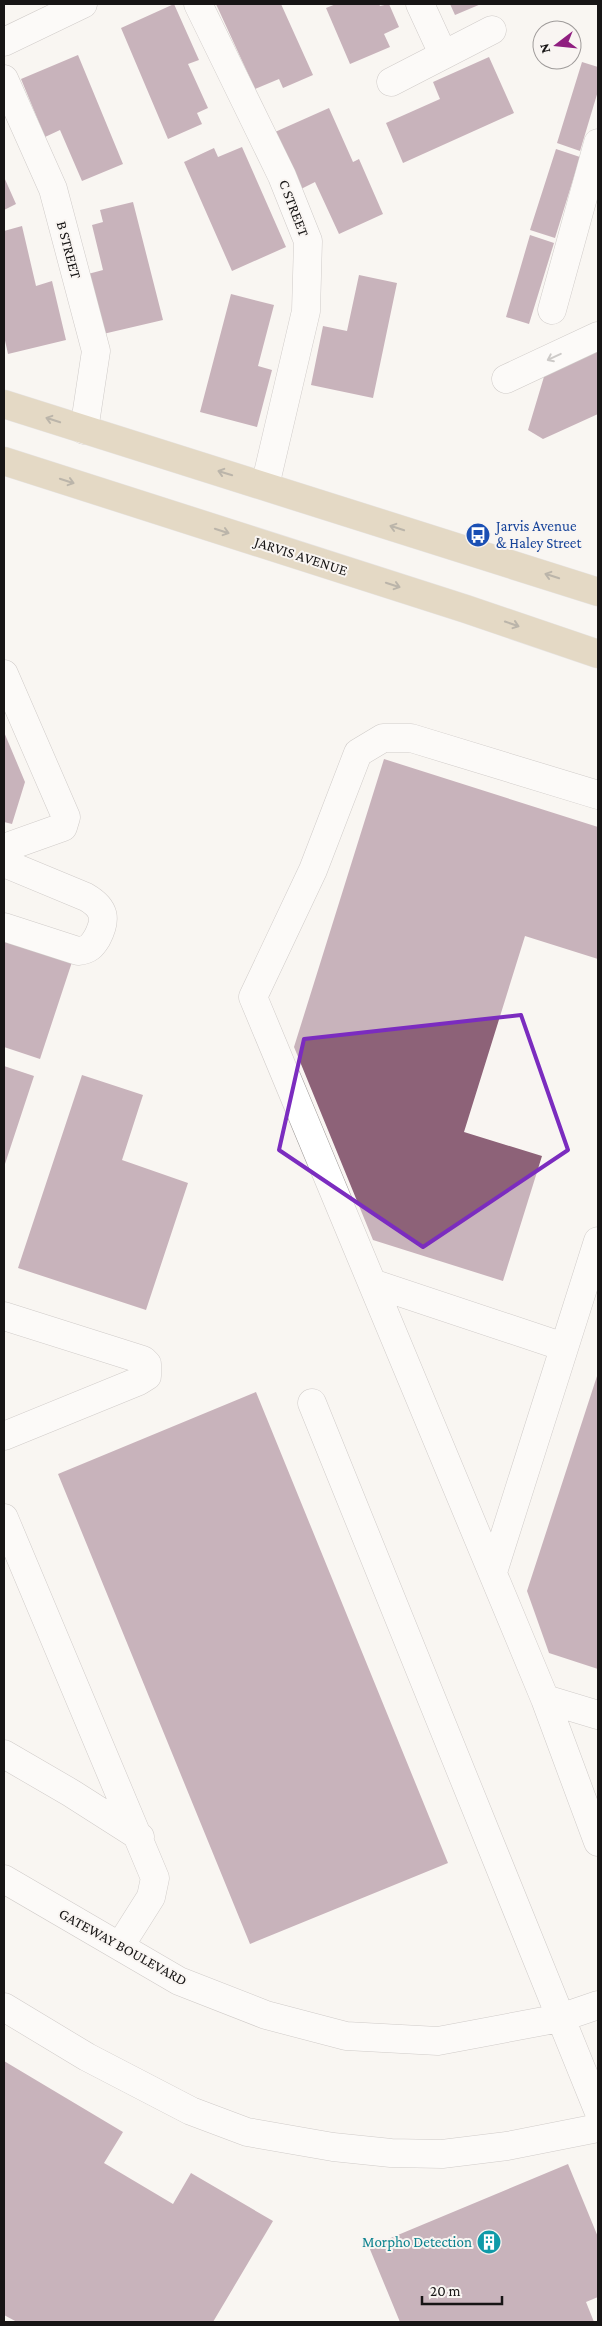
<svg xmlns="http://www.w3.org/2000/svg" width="602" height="2326" viewBox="0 0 602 2326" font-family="'Crimson Pro',serif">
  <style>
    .building { fill: #8d6278 }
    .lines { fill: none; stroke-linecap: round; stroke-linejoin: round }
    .minor-casing { stroke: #9d9997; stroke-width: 29 }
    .major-casing { stroke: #d1d0d0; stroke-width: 29 }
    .minor { stroke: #fff; stroke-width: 28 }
    .major { stroke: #cab68e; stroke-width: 28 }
    .oneway { stroke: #979696 }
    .oneway2 { stroke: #706652 }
    .marked { fill: none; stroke: #7b2cbf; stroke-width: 4; stroke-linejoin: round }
    .labels { text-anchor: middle; stroke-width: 4; stroke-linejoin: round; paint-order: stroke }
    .street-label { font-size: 15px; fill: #171515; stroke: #f9f5f2 }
    .transit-label { font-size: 15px; fill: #164399; stroke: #f9f5f2; text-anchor: start }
    .culture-label { font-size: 15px; fill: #0d838f; stroke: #f9f5f2; text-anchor: end }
  </style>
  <rect width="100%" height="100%" fill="#f9f5f2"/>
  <path class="building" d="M 174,4 L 199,60 L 188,64 L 208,108 L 197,113 L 202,124 L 168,139 L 121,28 Z
    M 216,4 L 281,4 L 313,75 L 283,88 L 279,79 L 255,89 Z
    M 336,4 L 379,4 L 380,6 L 389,4 L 399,27 L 384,34 L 390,47 L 350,64 L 326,8 Z
    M 450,4 L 481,4 L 455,15 Z
    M 78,55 L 123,164 L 82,181 L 60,130 L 45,137 L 21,79 Z
    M 489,57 L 514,113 L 403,163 L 386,123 L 440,99 L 433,82 Z
    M 582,62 L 598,67 L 598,91 L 580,151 L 557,143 Z
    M 329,108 L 353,162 L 359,159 L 383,214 L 339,234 L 315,182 L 301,189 L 275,132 Z
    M 242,147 L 286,247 L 232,271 L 184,162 L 214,148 L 218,157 Z
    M 556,149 L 580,157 L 555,238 L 530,230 Z
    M 4,177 L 16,204 L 4,210 Z
    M 133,202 L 163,320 L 103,334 L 88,274 L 103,270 L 92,225 L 103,222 L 100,210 Z
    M 22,226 L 36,286 L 52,281 L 66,340 L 8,354 L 4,336 L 4,231 Z
    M 530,235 L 554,243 L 529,324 L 506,317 Z
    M 359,275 L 397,283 L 373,398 L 311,385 L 323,326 L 347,331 Z
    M 231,294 L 274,305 L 258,366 L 272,370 L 257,427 L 200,412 Z
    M 598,346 L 598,414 L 543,439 L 528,430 L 546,370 Z
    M 4,732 L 25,782 L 12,824 L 4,822 Z
    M 384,759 L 598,827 L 598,959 L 525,936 L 464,1132 L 542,1156 L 503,1281 L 373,1240 L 294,1047 Z
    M 4,940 L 72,962 L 40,1059 L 4,1047 Z
    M 4,1066 L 34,1076 L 4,1167 Z
    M 82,1075 L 143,1095 L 122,1160 L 188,1183 L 146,1310 L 18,1268 Z
    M 598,1373 L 598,1669 L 549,1653 L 527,1591 Z
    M 256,1392 L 448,1863 L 250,1944 L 58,1474 Z
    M 4,2061 L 123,2132 L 104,2163 L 173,2204 L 191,2173 L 273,2221 L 213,2322 L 17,2322 L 4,2315 Z
    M 568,2164 L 598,2237 L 598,2297 L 586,2302 L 594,2322 L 400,2322 L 369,2247 Z"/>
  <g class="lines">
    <defs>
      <path id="minor" d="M 198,4 L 282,176 L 308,241 L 306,311 L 265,486
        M 420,4 L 443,54
        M 4,42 L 83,4
        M 4,79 L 53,189 L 96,351 L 84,430
        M 391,82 L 492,30
        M 552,310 L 598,143
        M 506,379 L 598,336
        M 4,674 L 66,817 L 63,827 L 4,848
        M 598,795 L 411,738 L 383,738 L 358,753 L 313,870 L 253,997 L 545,1699 L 598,1715
        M 4,863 L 86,897 C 105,908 107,919 97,938 C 92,946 89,950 78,951 L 4,927
        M 372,1283 L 564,1347
        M 4,1316 L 143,1360 L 147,1364 L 147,1376 L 139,1381 L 4,1436
        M 312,1403 L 598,2110
        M 4,1518 L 155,1878 L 151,1897 L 120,1946
        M 493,1572 L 598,1241
        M 545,1699 L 598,1842
        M 4,1754 L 71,1793 L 140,1837
        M 4,1879 L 179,1981 L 266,2015 L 346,2036 L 438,2041 L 560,2018 L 598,2005
        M 4,2007 L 87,2057 L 191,2111 L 247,2132 L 333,2147 L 391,2153 L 442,2154 L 507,2146 L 598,2128"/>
      <path id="major" d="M 4,404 L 598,592
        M 4,461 L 466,609 L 598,654"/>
    </defs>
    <use href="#minor" class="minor-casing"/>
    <use href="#major" class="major-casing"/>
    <use href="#minor" class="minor"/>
    <use href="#major" class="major"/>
  </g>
  <defs><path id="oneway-shaft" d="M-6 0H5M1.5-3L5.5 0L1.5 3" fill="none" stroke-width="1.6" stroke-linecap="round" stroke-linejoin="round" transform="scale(1.25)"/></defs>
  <use class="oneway" href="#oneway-shaft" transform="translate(554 357) rotate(155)"/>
  <g class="oneway2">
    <use href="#oneway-shaft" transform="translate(53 420) rotate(-162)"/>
    <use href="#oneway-shaft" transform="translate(225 473) rotate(-163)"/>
    <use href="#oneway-shaft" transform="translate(67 481) rotate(18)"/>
    <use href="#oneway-shaft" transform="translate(397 528) rotate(-162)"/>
    <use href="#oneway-shaft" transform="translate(222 531) rotate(18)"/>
    <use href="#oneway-shaft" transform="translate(552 576) rotate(-162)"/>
    <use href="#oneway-shaft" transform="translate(393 585) rotate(18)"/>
    <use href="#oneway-shaft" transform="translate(512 624) rotate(19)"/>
  </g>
  <path d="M0 0H602V2326H0ZM 521,1015 L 568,1150 L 423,1247 L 279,1150 L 304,1039 Z" fill="#f9f5f2" fill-opacity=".55" fill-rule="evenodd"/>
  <path class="marked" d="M 521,1015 L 568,1150 L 423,1247 L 279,1150 L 304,1039 Z"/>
  <defs>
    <symbol id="bus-disc" viewBox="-11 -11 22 22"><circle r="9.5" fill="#1a4fb4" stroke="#f9f5f2"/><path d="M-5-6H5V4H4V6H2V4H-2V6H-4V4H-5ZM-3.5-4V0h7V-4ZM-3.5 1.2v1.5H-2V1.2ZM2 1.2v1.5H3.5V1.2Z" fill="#fff"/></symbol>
    <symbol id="building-disc" viewBox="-11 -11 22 22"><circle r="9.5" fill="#0f9aa8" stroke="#f9f5f2"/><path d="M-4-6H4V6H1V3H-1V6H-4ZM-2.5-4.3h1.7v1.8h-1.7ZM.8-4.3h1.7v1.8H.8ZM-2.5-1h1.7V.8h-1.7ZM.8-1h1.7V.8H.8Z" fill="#fff"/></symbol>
  </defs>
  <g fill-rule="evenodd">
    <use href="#bus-disc" x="464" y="521" width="28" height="28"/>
    <use href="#building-disc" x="475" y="2228" width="28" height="28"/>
  </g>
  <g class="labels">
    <g class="street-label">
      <text transform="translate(294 208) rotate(69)" y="5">C STREET</text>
      <text transform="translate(69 250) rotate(75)" y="5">B STREET</text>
      <text transform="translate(301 556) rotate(18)" y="5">JARVIS AVENUE</text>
      <text transform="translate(123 1947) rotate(29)" y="5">GATEWAY BOULEVARD</text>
    </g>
    <g class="transit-label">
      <text x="496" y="531">Jarvis Avenue<tspan x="496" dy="17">&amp; Haley Street</tspan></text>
    </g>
    <g class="culture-label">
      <text x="472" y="2247">Morpho Detection</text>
    </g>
  </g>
  <rect width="602" height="2326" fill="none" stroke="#171515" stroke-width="10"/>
  <g transform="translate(557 45) rotate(254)"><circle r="24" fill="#f9f5f2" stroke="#9f9b9a"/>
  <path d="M0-4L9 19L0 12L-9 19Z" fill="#901f80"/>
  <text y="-8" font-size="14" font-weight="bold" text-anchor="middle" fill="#171515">N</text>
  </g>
  <path d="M422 2296v8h80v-8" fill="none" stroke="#171515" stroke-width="2.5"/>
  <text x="430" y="2296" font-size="15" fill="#171515" stroke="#f9f5f2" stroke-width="4" paint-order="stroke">20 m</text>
</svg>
